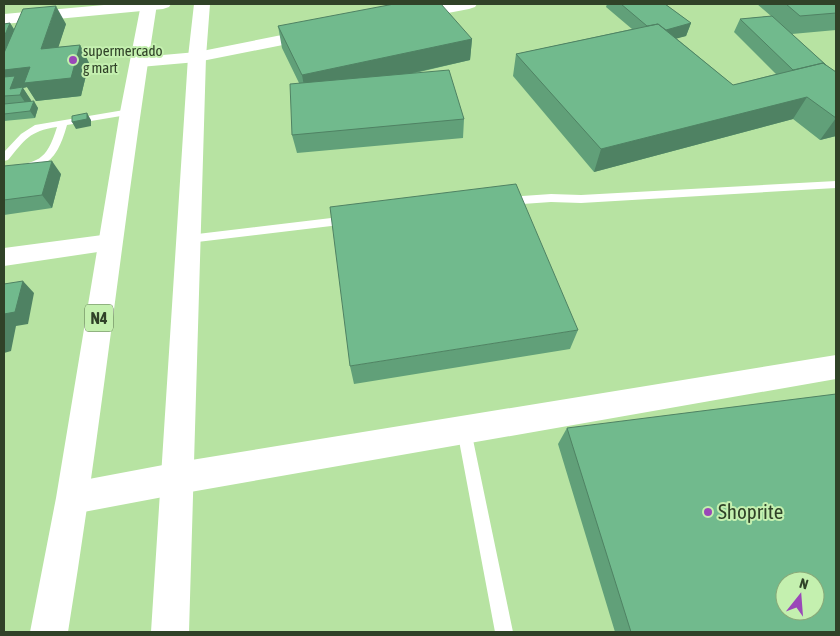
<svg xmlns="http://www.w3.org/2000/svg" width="840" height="636" viewBox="0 0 840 636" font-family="'Asap Condensed',sans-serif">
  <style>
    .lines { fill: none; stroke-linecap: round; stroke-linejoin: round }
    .service { fill: #fff; fill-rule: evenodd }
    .minor { fill: #fff; fill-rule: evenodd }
    .trunk { fill: #fff; fill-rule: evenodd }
    .wall { fill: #61a079 }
    .shaded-wall { fill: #4f8263 }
    .building { fill: #71ba8d; stroke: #4f8263; fill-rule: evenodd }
    .poi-dot { fill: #9a48b8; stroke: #c4f0af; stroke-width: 2 }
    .labels { text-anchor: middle; stroke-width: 4; stroke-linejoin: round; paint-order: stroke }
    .far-poi-label { font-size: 15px; fill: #304228; stroke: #c4f0af; text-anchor: start }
    .shield { fill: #c4f0af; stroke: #5c7650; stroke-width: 1 }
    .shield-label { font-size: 16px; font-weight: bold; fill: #304228 }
    .near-poi-label { font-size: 21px; fill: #304228; stroke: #c4f0af; text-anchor: start }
  </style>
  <rect width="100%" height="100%" fill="#b7e3a2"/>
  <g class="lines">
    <path class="service" d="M 130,109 L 133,110 L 133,114 L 67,125 C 55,167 44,167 4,174 L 4,168 C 38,161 46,163 57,127 C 29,131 25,140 8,160 L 4,161 L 4,152 L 21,134 L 35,125 Z
      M 836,181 L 836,188 L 581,203 L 551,202 L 507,205 L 502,201 L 507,197 L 551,194 L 581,195 Z
      M 348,216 L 353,220 L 348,224 L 189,243 L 183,239 L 189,235 Z
      M 464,423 L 469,425 L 471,430 L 513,632 L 495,632 L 457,430 L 459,425 Z"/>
    <path class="minor" d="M 115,4 L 171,4 L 169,7 L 163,9 L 4,24 L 4,14 Z
      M 445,4 L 477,4 L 475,7 L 469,9 L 411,20 L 405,18 L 403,15 L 405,12 Z
      M 317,28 L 323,29 L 325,33 L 323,37 L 197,62 L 140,67 L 134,66 L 131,62 L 134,58 L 140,57 L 197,52 Z
      M 110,234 L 118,237 L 122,243 L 118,249 L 4,266 L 4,248 Z
      M 836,355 L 836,379 L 179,494 L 73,514 L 62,509 L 57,498 L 62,487 L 73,482 L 179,462 Z"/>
    <path class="trunk" d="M 141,4 L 157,4 C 124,213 102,423 68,632 L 30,632 L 56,498 L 120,112 Z
      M 194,4 L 210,4 L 206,57 L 189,632 L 151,632 L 188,57 Z"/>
  </g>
  <path class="wall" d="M 607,4 L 665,4 L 691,23 L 686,36 L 676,38 L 733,85 L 776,74 L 734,32 L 740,19 L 771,16 L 757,4 L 836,4 L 836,30 L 792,34 L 826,65 L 836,72 L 836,136 L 820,140 L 793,119 L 594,172 L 513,76 L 516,54 L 632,29 L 606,7 Z
    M 10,23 L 14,29 L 66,24 L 58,47 L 80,45 L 89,63 L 81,96 L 36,101 L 27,87 L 23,88 L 31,101 L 38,108 L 35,118 L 4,121 L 4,24 Z
    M 278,26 L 472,39 L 470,60 L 411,74 L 464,119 L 463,138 L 297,153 L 292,135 L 299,83 L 282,48 Z
    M 4,166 L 61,174 L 52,208 L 4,215 Z
    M 578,330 L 570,349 L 354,384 L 350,366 Z
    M 567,428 L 836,632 L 615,632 L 558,444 Z"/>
  <path class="shaded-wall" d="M 56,6 L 66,24 L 52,67 L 41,49 Z
    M 10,23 L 18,36 L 4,65 L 4,37 Z
    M 691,23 L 686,36 L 650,46 L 655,32 Z
    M 472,39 L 470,60 L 306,97 L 302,75 Z
    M 80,45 L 89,63 L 81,96 L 36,101 L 27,87 L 23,88 L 31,100 L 29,108 L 20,95 L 4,90 L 4,70 Z
    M 807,97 L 793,119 L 594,172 L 601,149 Z
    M 34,101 L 38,108 L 35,118 L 30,111 Z
    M 87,113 L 91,120 L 91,126 L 76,129 L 72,122 Z
    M 836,118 L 836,136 L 820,140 Z
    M 52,161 L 61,174 L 52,208 L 42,195 Z
    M 23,281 L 34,293 L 28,324 L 16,326 L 11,351 L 4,353 L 4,314 Z"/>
  <path class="building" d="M 394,4 L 441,4 L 472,39 L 302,75 L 278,26 Z
    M 621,4 L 665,4 L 691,23 L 666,30 L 658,24 L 647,26 Z
    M 786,4 L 836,4 L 836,13 L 800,16 Z
    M 56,6 L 41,49 L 80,45 L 71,78 L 24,83 L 30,67 L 4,70 L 4,53 L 23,9 Z
    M 772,16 L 826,65 L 823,63 L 793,70 L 740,19 Z
    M 10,23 L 4,37 L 4,24 Z
    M 658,24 L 733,85 L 823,63 L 836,72 L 836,118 L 807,97 L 601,149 L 516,54 Z
    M 449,70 L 464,119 L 292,135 L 290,84 Z
    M 15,76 L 10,89 L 23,87 L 20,95 L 4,96 L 4,77 Z
    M 34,101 L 30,111 L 4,114 L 4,104 Z
    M 87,113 L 87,119 L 72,122 L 72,116 Z
    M 52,161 L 42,195 L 4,200 L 4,166 Z
    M 516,184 L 578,330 L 350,366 L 330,207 Z
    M 23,281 L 15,312 L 4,314 L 4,284 Z
    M 836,394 L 836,632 L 631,632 L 567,428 ZM 785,581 L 815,581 L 815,611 L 785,611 Z"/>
  <g class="poi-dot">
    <circle cx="73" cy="60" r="5"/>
    <circle cx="708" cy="512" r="5"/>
  </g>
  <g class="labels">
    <g class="far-poi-label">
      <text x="83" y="56">supermercado<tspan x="83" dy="17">g mart</tspan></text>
    </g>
    <rect class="shield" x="85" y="304.5" width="28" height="27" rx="4"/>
    <g class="shield-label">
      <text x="99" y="324">N4</text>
    </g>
    <g class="near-poi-label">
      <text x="718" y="519">Shoprite</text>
    </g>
  </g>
  <rect width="840" height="636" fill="none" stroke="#304228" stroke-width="10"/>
  <g transform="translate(800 596) rotate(17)"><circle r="24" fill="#c4f0af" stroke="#89aa79"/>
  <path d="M0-4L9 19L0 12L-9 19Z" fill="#9a48b8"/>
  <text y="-8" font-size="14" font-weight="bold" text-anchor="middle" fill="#304228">N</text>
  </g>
</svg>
